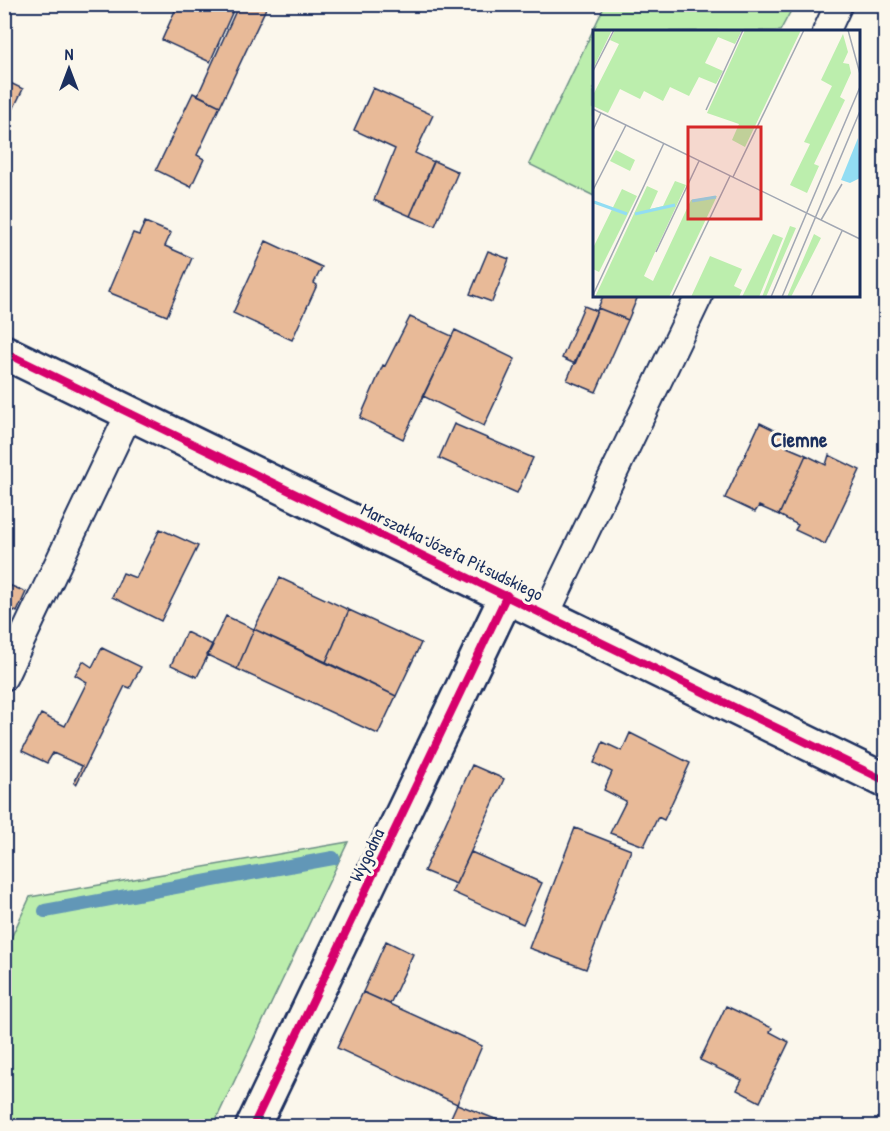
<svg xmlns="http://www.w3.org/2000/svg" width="890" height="1131" viewBox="0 0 890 1131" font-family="'Patrick Hand',sans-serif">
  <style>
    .green { fill: #bceead; stroke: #6c8e86; stroke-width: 1.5 }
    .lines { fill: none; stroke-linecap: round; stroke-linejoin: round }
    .stream { stroke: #6297b7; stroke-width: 14 }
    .building { fill: #e8ba98; stroke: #1b2f5e; stroke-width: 1.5 }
    .lane-casing { stroke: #1b2f5e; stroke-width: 30 }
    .street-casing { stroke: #1b2f5e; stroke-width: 38 }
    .secondary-casing { stroke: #1b2f5e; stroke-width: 38 }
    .lane { stroke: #fbf7ec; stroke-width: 26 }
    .street { stroke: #fbf7ec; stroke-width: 33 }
    .secondary { stroke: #fbf7ec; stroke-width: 33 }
    .cycleway-casing { stroke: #fbf7ec; stroke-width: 11 }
    .cycleway { stroke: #d6006c; stroke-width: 8 }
    .labels { text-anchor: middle; stroke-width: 6; stroke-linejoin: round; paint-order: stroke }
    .street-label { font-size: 18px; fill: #1b2f5e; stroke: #fbf7ec }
    .quarter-label { font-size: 21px; font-weight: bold; fill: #1b2f5e; stroke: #fbf7ec }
    .inset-river { fill: none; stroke: #92ddf3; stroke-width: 3 }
    .inset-road { fill: none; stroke: #a1a7b3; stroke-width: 1.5 }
    .view { fill: #d62828; fill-opacity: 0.15; stroke: #d62828; stroke-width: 3 }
    .inset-edge { fill: none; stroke: #1b2f5e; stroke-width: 3 }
  </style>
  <rect width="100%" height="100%" fill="#fbf7ec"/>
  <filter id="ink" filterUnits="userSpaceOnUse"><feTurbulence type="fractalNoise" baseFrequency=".0167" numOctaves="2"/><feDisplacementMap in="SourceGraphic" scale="12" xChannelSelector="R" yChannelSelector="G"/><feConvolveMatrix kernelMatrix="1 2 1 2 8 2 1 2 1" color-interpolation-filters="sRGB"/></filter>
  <g filter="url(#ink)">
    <path class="green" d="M 605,5 L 794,5 L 780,31 L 594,32 L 594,196 L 529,164 Z
      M 348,842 L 213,1126 L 5,1126 L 5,951 L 30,897 Z"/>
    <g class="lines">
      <path class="stream" d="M 45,911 L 333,858"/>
    </g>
    <path class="building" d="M 178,4 L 236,4 L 210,62 L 162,40 Z
      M 239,4 L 268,4 L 220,106 L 198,95 Z
      M 4,80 L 23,89 L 4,128 Z
      M 373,88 L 433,115 L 415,153 L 434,162 L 410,216 L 374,200 L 395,149 L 354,130 Z
      M 193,93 L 220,106 L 197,155 L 204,159 L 191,187 L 156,170 Z
      M 434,161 L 458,172 L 435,226 L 410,216 Z
      M 145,222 L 171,233 L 165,246 L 192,258 L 167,316 L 108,292 L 133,233 L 139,235 Z
      M 266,241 L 322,267 L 314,283 L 317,285 L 292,340 L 233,313 Z
      M 488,251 L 509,259 L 492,302 L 470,294 Z
      M 603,296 L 638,296 L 628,320 L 598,308 Z
      M 584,306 L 597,311 L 575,364 L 562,358 Z
      M 598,308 L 628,320 L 596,392 L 567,380 Z
      M 410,317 L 452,336 L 403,439 L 360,418 L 383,365 L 385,366 Z
      M 455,330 L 515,359 L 484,426 L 423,396 Z
      M 760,423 L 791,438 L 787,447 L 806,455 L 779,515 L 759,506 L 755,512 L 725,498 Z
      M 454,424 L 533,458 L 517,493 L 439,458 Z
      M 806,455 L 826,465 L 829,455 L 860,470 L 825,544 L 795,530 L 798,525 L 779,515 Z
      M 160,529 L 198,546 L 161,621 L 112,597 L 123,573 L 136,578 Z
      M 280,578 L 349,610 L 326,662 L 254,629 Z
      M 4,583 L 26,592 L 17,612 L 13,610 L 4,628 Z
      M 349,610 L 421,643 L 396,696 L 326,662 Z
      M 226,616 L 254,629 L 237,669 L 207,655 Z
      M 254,629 L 396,696 L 378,734 L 237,669 Z
      M 186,632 L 213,645 L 197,677 L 171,665 Z
      M 102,648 L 141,667 L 130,688 L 125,686 L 76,785 L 74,783 L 82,766 L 53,753 L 47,763 L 22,751 L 41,714 L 65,726 L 87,682 L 75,675 L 83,661 L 92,667 Z
      M 630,733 L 690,763 L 664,820 L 658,817 L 644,846 L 610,833 L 626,801 L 604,790 L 612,772 L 594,763 L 603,742 L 622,751 Z
      M 472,765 L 504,779 L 456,884 L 424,871 Z
      M 575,828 L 631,850 L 586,969 L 529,948 Z
      M 471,852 L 542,883 L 523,924 L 452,892 Z
      M 386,941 L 413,954 L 390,1004 L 363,992 Z
      M 363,992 L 482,1046 L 457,1104 L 337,1048 Z
      M 726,1006 L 772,1028 L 770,1032 L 789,1042 L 760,1102 L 737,1090 L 742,1080 L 700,1060 Z
      M 457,1104 L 513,1126 L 447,1126 Z"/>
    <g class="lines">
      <defs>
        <path id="lane" d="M 826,32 L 839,4
          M 546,614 L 699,296
          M 4,677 L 129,414"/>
        <path id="street" d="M 253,1126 L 507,595"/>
        <path id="secondary" d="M 4,352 L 886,781"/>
      </defs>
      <use href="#lane" class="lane-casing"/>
      <use href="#street" class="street-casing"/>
      <use href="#secondary" class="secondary-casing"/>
      <use href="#lane" class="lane"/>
      <use href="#street" class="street"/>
      <use href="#secondary" class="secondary"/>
      <defs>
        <path id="cycleway" d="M 4,352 L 886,781
          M 253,1126 L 507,595"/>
      </defs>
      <use href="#cycleway" class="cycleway-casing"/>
      <use href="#cycleway" class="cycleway"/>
    </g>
  </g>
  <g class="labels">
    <g class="street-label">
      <text transform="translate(452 552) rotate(26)" y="6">Marszałka Józefa Piłsudskiego</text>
      <text transform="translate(367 855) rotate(-64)" y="6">Wygodna</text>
    </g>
    <g class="quarter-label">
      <text x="799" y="447">Ciemne</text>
    </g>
  </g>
  <g transform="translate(593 30)">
    <rect width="267" height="267" fill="#fbf7ec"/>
    <path d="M 0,0 L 19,0 L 0,39 ZM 22,0 L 149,0 L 142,14 L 125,7 L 112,33 L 130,41 L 123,54 L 106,47 L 96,66 L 77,57 L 70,71 L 51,61 L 47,69 L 27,59 L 15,83 L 0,76 L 0,65 L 26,14 L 17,10 ZM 152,0 L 208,0 L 152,117 L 139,110 L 146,94 L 114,83 ZM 250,4 L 255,22 L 250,33 L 256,34 L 258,43 L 247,67 L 252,70 L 221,134 L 226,136 L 214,163 L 197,155 L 217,114 L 211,112 L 239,56 L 228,50 ZM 23,120 L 42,130 L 37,141 L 17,131 ZM 82,151 L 93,155 L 51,246 L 60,251 L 98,170 L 124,166 L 76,267 L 2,267 L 54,156 L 65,161 L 57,179 L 70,176 ZM 29,159 L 44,166 L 6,242 L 0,239 L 0,218 ZM 197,196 L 203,198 L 173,267 L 169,267 ZM 180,204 L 190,208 L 166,267 L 149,267 ZM 221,204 L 228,208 L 198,267 L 194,267 ZM 117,226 L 149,239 L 141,256 L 149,260 L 146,267 L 98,267 Z" fill="#bceead"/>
    <path d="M 265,108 L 267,148 L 257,153 L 248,150 Z" fill="#92ddf3"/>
    <path class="inset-river" d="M 99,171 L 123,167M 1,172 L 34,184M 42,184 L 82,175"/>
    <path class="inset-road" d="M 255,0 L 267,44M 0,41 L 21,0M 0,79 L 267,209M 113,80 L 150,0M 0,100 L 8,83M 140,147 L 211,0M 0,160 L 33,95M 228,190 L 249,154M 63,222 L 106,131M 0,265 L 71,113M 79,267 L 137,146M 178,267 L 267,57M 189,267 L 267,81M 218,267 L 249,201"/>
    <path class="view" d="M 95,97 L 168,97 L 168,189 L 95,189 Z"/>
    <rect width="267" height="267" class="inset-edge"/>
  </g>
  <rect width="890" height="1131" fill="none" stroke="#fbf7ec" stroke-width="24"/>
  <rect x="12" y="12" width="866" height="1107" fill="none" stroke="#1b2f5e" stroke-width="2" filter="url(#ink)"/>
  <g transform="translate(69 69)" stroke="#fbf7ec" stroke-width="4.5" paint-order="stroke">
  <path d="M0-4.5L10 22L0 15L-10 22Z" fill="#1b2f5e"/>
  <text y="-9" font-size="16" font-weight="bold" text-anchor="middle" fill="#1b2f5e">N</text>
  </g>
</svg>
